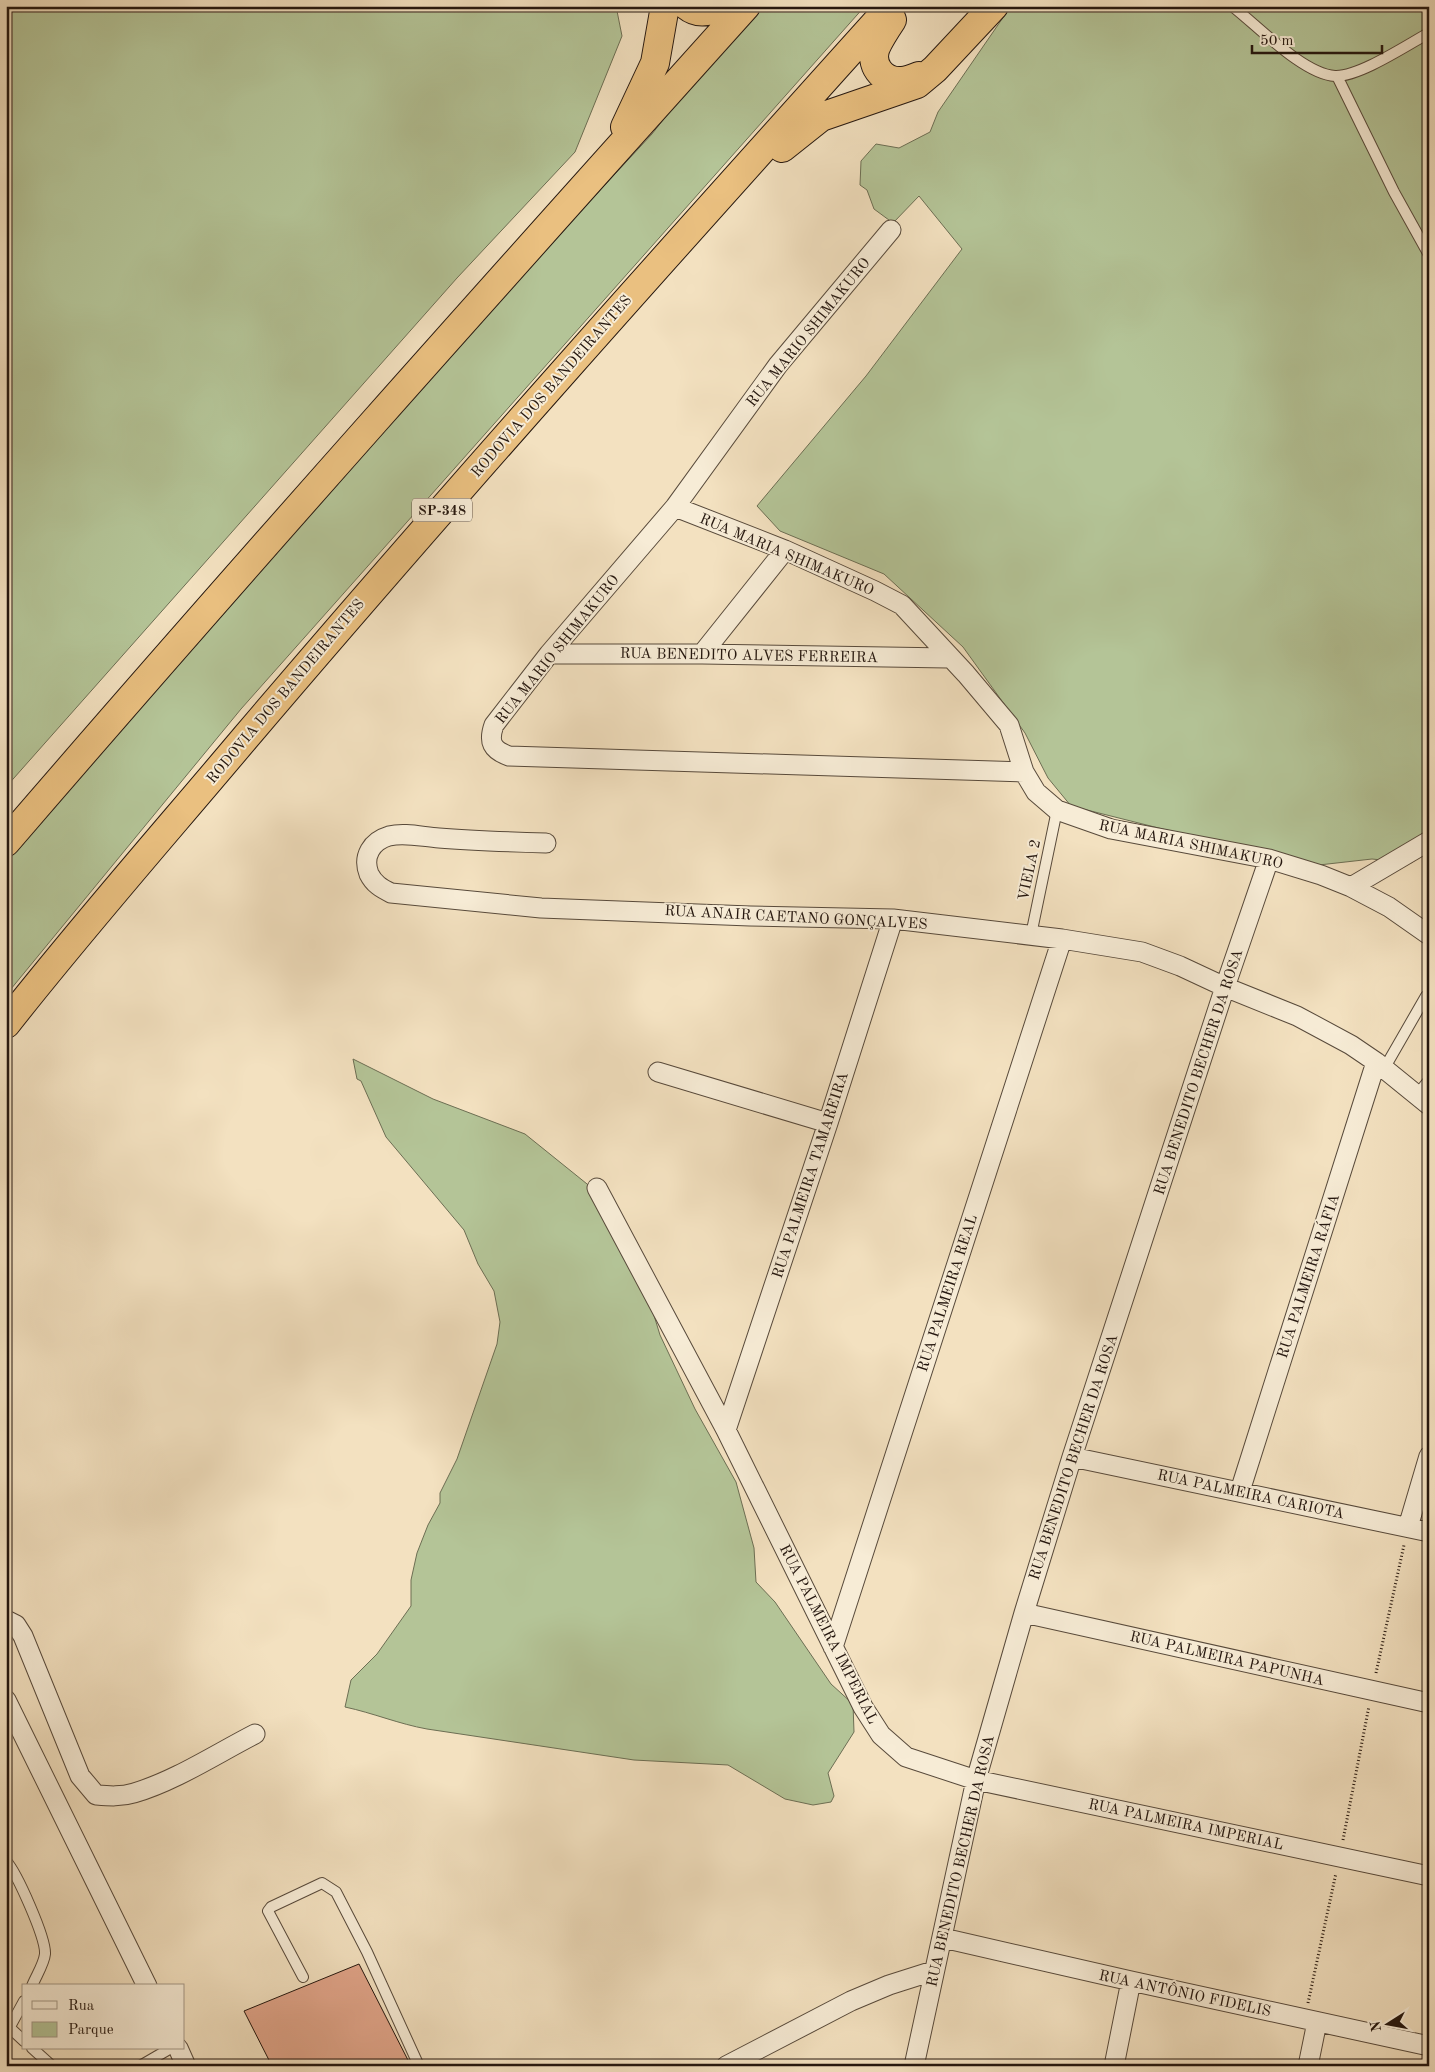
<svg xmlns="http://www.w3.org/2000/svg" width="1435" height="2072" viewBox="0 0 1435 2072" font-family="'Old Standard TT',serif">
  <style>
    .green { fill: #b4c497; stroke: #6c6e53 }
    .building { fill: #e0a489; stroke: #25170f }
    .lines { fill: none; stroke-linecap: round; stroke-linejoin: round }
    .lane-casing { stroke: #584a3b; stroke-width: 12 }
    .street-casing { stroke: #584a3b; stroke-width: 21 }
    .highway-casing { stroke: #25170f; stroke-width: 30 }
    .path { stroke: #25170f; stroke-width: 3; stroke-dasharray: 1 2.5; stroke-linecap: butt }
    .lane { stroke: #f7ecd6; stroke-width: 10 }
    .street { stroke: #f7ecd6; stroke-width: 19 }
    .highway { stroke: #eac080; stroke-width: 28 }
    .labels { text-anchor: middle; stroke-width: 4; stroke-linejoin: round; paint-order: stroke }
    .shield { fill: #f7ecd6; stroke: #64574b; stroke-width: 1 }
    .shield-label { font-size: 14px; font-weight: bold; fill: #25170f }
    .street-label { font-size: 15px; fill: #25170f; stroke: #f7ecd6 }
  </style>
  <rect width="100%" height="100%" fill="#f3e1c0"/>
  <filter id="stains"><feTurbulence type="fractalNoise" baseFrequency=".004" numOctaves="4"/><feColorMatrix values="0 0 0 0 .2 0 0 0 0 .09 0 0 0 0 .02 0 0 0 .5 -.17"/></filter>
  <radialGradient id="worn" r=".72"><stop offset=".6" stop-color="#630" stop-opacity="0"/><stop offset="1" stop-color="#630" stop-opacity=".3"/></radialGradient>
  <path class="green" d="M 6,6 L 616,6 L 622,36 L 575,152 L 457,278 L 6,787 Z
    M 752,6 L 865,6 L 241,709 L 6,995 L 6,863 L 441,362 L 652,134 Z
    M 1011,6 L 1429,6 L 1429,851 L 1411,863 L 1372,859 L 1310,866 L 1071,806 L 1048,778 L 1025,733 L 963,647 L 884,574 L 780,531 L 757,506 L 866,376 L 962,249 L 919,196 L 893,223 L 874,209 L 867,190 L 860,185 L 861,161 L 876,144 L 899,148 L 930,132 L 938,112 Z
    M 353,1059 L 433,1099 L 525,1134 L 597,1192 L 633,1247 L 660,1335 L 695,1409 L 736,1482 L 754,1548 L 756,1582 L 775,1602 L 831,1684 L 853,1704 L 854,1732 L 828,1773 L 834,1796 L 831,1802 L 813,1805 L 785,1799 L 728,1765 L 634,1760 L 427,1729 C 399,1724 373,1713 345,1707 L 351,1680 L 377,1654 L 411,1606 L 411,1580 L 417,1553 L 428,1525 L 440,1503 L 440,1493 L 457,1459 L 497,1344 L 500,1322 L 494,1291 L 478,1264 L 464,1230 L 386,1137 L 361,1081 L 357,1079 Z"/>
  <path class="building" d="M 359,1964 L 411,2066 L 272,2066 L 244,2011 Z"/>
  <g class="lines">
    <defs>
      <path id="lane" d="M 1232,6 C 1258,26 1303,74 1335,76 C 1359,77 1407,45 1429,33
        M 1337,76 L 1394,192 L 1429,255
        M 1031,935 L 1057,810
        M 1384,1069 L 1426,996
        M 1416,1096 L 1429,1080
        M 6,1861 C 17,1873 46,1938 45,1954 C 44,1964 36,1976 32,1986
        M 303,1977 L 268,1911 L 271,1907 L 322,1883 L 336,1892 L 367,1952 L 419,2066
        M 10,2028 L 24,2041
        M 6,2034 L 24,2001
        M 32,2048 L 52,2066
        M 140,2066 L 171,2048"/>
      <path id="street" d="M 891,230 L 778,365 L 675,507 L 549,654 L 494,725 C 488,742 492,750 509,756 L 1024,772
        M 675,507 L 785,550 L 875,591 L 902,605 L 966,674 L 1009,725 L 1024,772 L 1036,792 L 1057,810 L 1111,829 L 1269,859 L 1321,875 L 1351,887 L 1389,907 L 1429,935
        M 549,654 L 702,654 L 948,658
        M 702,654 L 785,550
        M 546,843 C 510,842 474,841 439,838 C 423,837 405,832 389,836 C 372,841 362,856 369,874 C 374,884 381,888 391,893 L 541,908 L 750,916 L 893,919 L 1062,939 L 1142,952 L 1180,966 L 1225,987 L 1297,1016 L 1351,1045 L 1376,1062 L 1429,1105
        M 1351,887 L 1429,841
        M 658,1072 L 828,1123
        M 597,1188 L 726,1430 L 863,1707 L 881,1735 L 906,1757 L 976,1780 L 1429,1876
        M 726,1430 L 828,1123 L 893,919
        M 1072,1457 L 1429,1532
        M 1240,1491 L 1376,1062
        M 1408,1527 L 1429,1456
        M 1024,1613 L 1429,1703
        M 6,1620 L 16,1625 L 23,1636 L 80,1776 L 96,1795 C 109,1796 121,1797 134,1793 C 175,1781 216,1754 255,1734
        M 833,1647 L 1062,939
        M 6,1700 L 147,1986
        M 943,1938 L 1131,1981 L 1429,2046
        M 178,2048 L 186,2066
        M 726,2066 L 851,2001 L 889,1985 L 933,1971
        M 914,2066 L 976,1780 L 1024,1613 L 1072,1457 L 1225,987 L 1269,859
        M 1114,2066 L 1131,1981
        M 1308,2066 L 1317,2022"/>
      <path id="highway" d="M 687,6 C 698,15 710,12 722,6
        M 892,20 C 886,29 880,38 876,47 C 869,64 882,82 901,81 C 906,81 914,78 919,76
        M 625,127 L 655,63 L 665,6
        M 782,148 L 821,117 L 917,84 L 935,69 L 994,6
        M 6,842 C 249,560 497,283 746,6
        M 6,1024 C 83,926 165,833 245,738 C 456,490 673,248 891,6"/>
    </defs>
    <use href="#lane" class="lane-casing"/>
    <use href="#street" class="street-casing"/>
    <use href="#highway" class="highway-casing"/>
    <path class="path" d="M 1376,1673 L 1404,1545
      M 1343,1840 L 1369,1706
      M 1308,2003 L 1336,1873"/>
    <use href="#lane" class="lane"/>
    <use href="#street" class="street"/>
    <use href="#highway" class="highway"/>
  </g>
  <g class="labels">
    <rect class="shield" x="412" y="498.5" width="60" height="23" rx="4"/>
    <g class="shield-label">
      <text x="442" y="515">SP-348</text>
    </g>
    <g class="street-label">
      <text transform="translate(808 332) rotate(-51)" y="5">RUA MARIO SHIMAKURO</text>
      <text transform="translate(551 386) rotate(-49)" y="5">RODOVIA DOS BANDEIRANTES</text>
      <text transform="translate(787 554) rotate(23)" y="5">RUA MARIA SHIMAKURO</text>
      <text transform="translate(557 649) rotate(-51)" y="5">RUA MARIO SHIMAKURO</text>
      <text transform="translate(749 655) rotate(1)" y="5">RUA BENEDITO ALVES FERREIRA</text>
      <text transform="translate(285 691) rotate(-50)" y="5">RODOVIA DOS BANDEIRANTES</text>
      <text transform="translate(1191 844) rotate(12)" y="5">RUA MARIA SHIMAKURO</text>
      <text transform="translate(1029 870) rotate(-78)" y="5">VIELA 2</text>
      <text transform="translate(796 917) rotate(3)" y="5">RUA ANAIR CAETANO GONÇALVES</text>
      <text transform="translate(1198 1072) rotate(-72)" y="5">RUA BENEDITO BECHER DA ROSA</text>
      <text transform="translate(810 1175) rotate(-72)" y="5">RUA PALMEIRA TAMAREIRA</text>
      <text transform="translate(1308 1276) rotate(-72)" y="5">RUA PALMEIRA RÁFIA</text>
      <text transform="translate(947 1293) rotate(-72)" y="5">RUA PALMEIRA REAL</text>
      <text transform="translate(1073 1457) rotate(-72)" y="5">RUA BENEDITO BECHER DA ROSA</text>
      <text transform="translate(1251 1494) rotate(12)" y="5">RUA PALMEIRA CARIOTA</text>
      <text transform="translate(829 1634) rotate(63)" y="5">RUA PALMEIRA IMPERIAL</text>
      <text transform="translate(1227 1658) rotate(13)" y="5">RUA PALMEIRA PAPUNHA</text>
      <text transform="translate(1186 1824) rotate(12)" y="5">RUA PALMEIRA IMPERIAL</text>
      <text transform="translate(960 1861) rotate(-77)" y="5">RUA BENEDITO BECHER DA ROSA</text>
      <text transform="translate(1185 1993) rotate(12)" y="5">RUA ANTÔNIO FIDELIS</text>
    </g>
  </g>
  <rect width="1435" height="2072" fill="none" stroke="#f3e1c0" stroke-width="25"/>
  <rect x="8" y="8" width="1420" height="2057" fill="none" stroke="#25170f" stroke-width="2.5"/>
  <rect x="12" y="12" width="1410" height="2047" fill="none" stroke="#25170f"/>
  <rect x="22" y="1984" width="162" height="65" fill="#f7ecd6" stroke="#a39786"/>
  <rect x="32" y="2001" width="25" height="8" fill="#f7ecd6" stroke="#a39786"/>
  <text x="68" y="2010" font-size="15" fill="#25170f">Rua</text>
  <rect x="32" y="2022" width="25" height="15" fill="#b4c497" stroke="#a39786"/>
  <text x="68" y="2034" font-size="15" fill="#25170f">Parque</text>
  <g transform="translate(1388 2024) rotate(259)" stroke="#f7ecd6" stroke-width="4" paint-order="stroke">
  <path d="M0-4L9 19L0 12L-9 19Z" fill="#25170f"/>
  <text y="-8" font-size="14" font-weight="bold" text-anchor="middle" fill="#25170f">N</text>
  </g>
  <path d="M1252 45v8h130v-8" fill="none" stroke="#25170f" stroke-width="2.5"/>
  <text x="1260" y="45" font-size="15" fill="#25170f" stroke="#f7ecd6" stroke-width="4" paint-order="stroke">50 m</text>
  <rect width="100%" height="100%" filter="url(#stains)"/>
  <rect width="100%" height="100%" fill="url(#worn)"/>
</svg>
